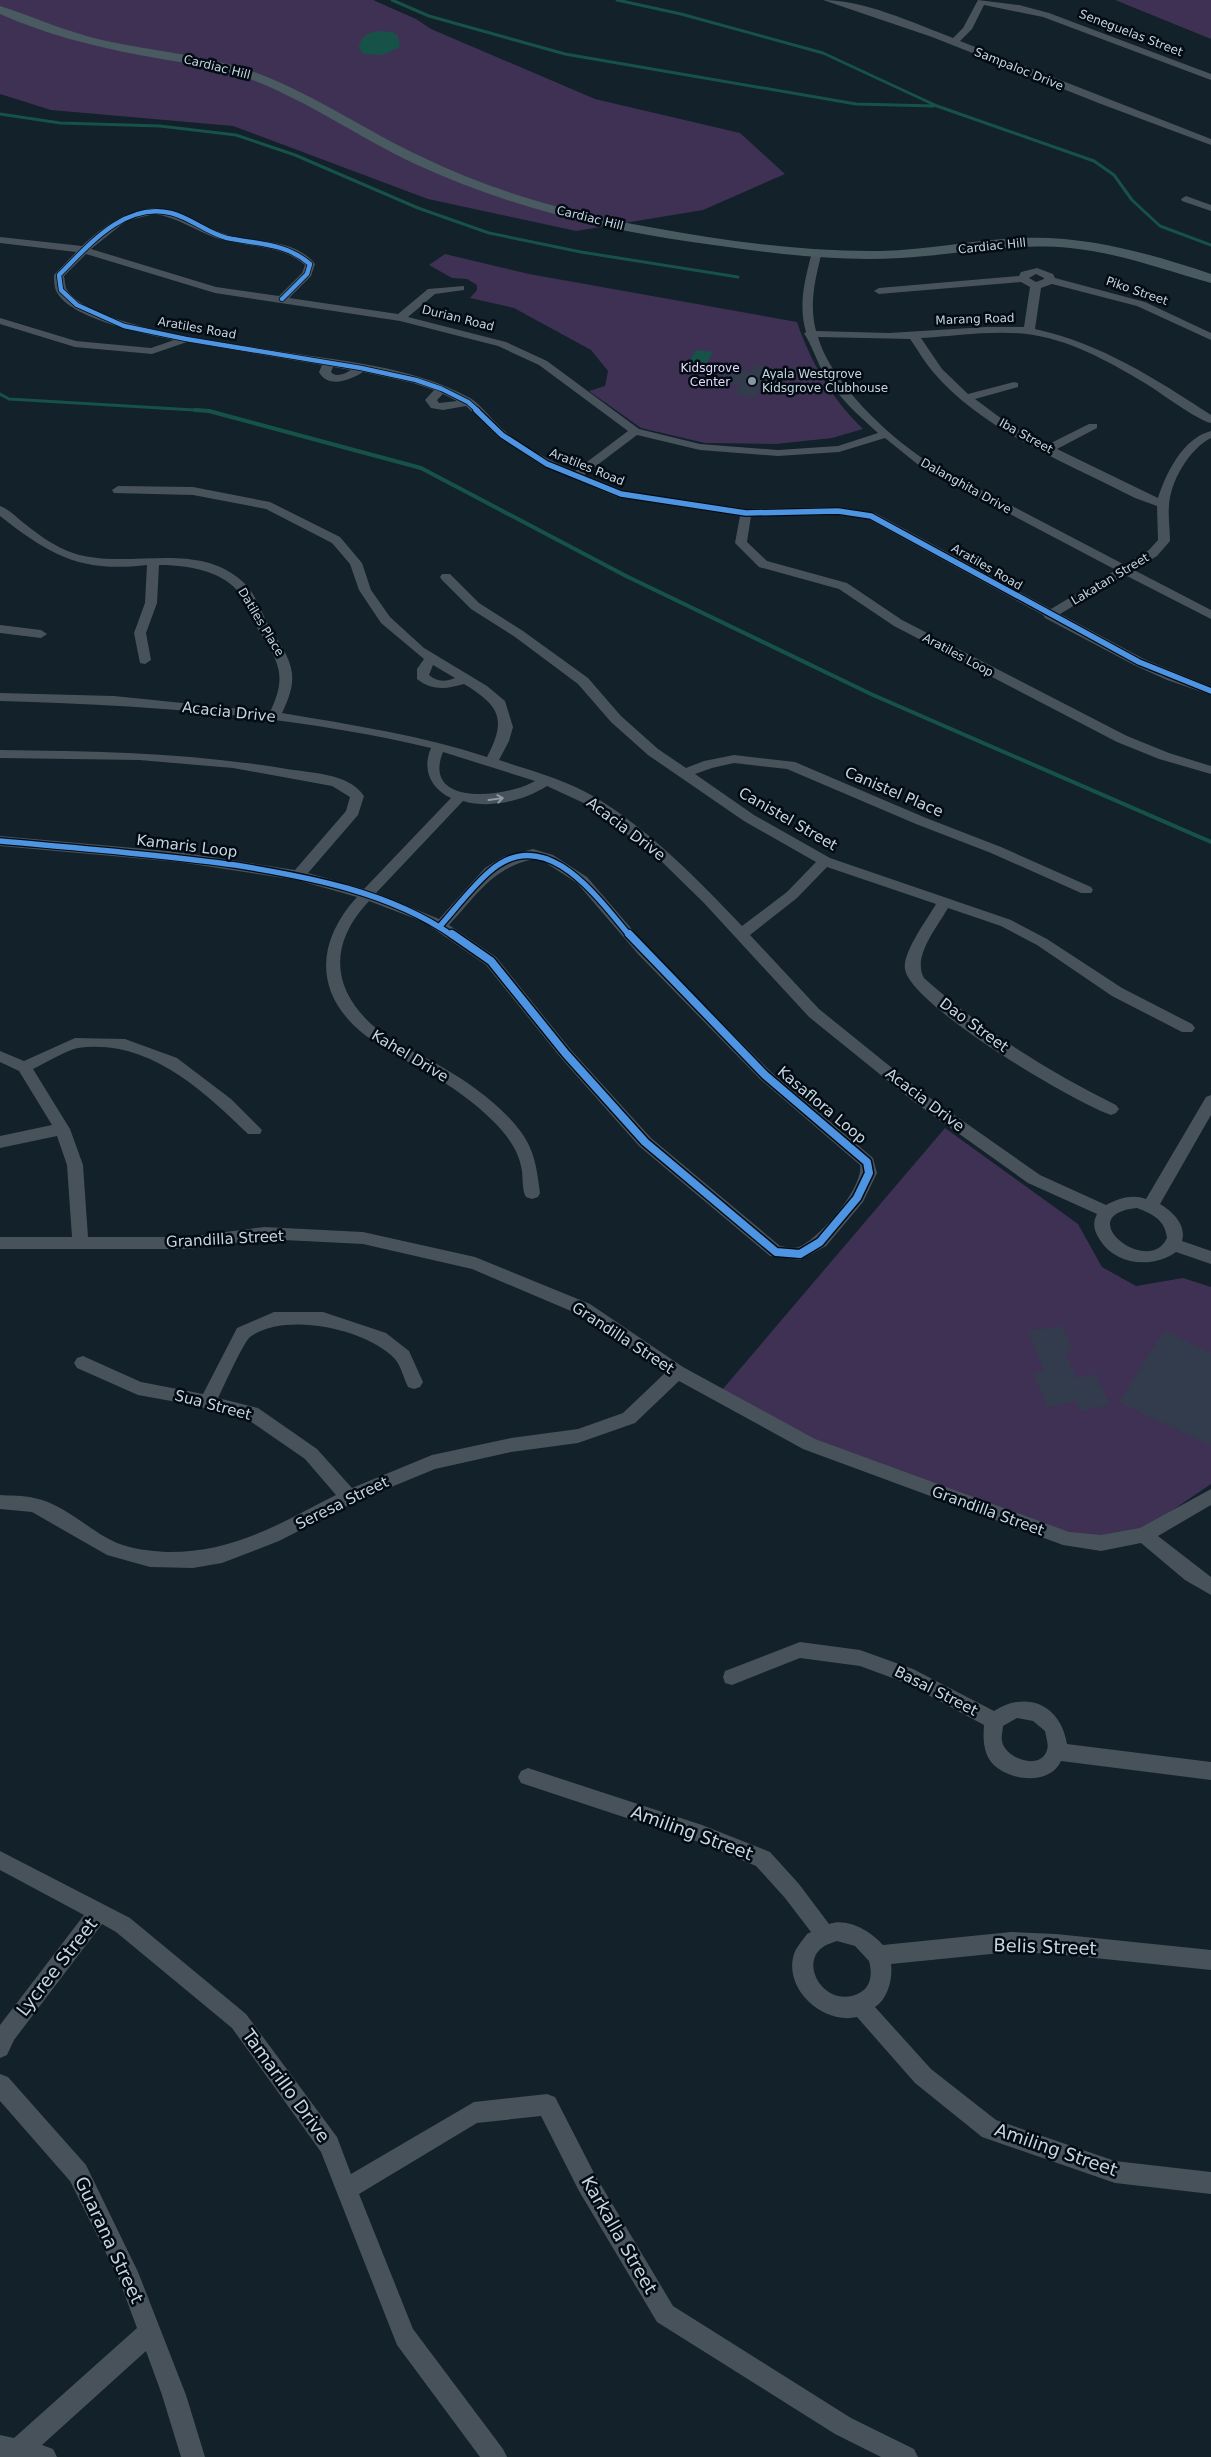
<svg xmlns="http://www.w3.org/2000/svg" width="1211" height="2457" viewBox="0 0 1211 2457" font-family="'DejaVu Sans',sans-serif">
  <style>
    .green { fill: #3f3154 }
    .water { fill: #175249 }
    .lines { fill: none; stroke-linecap: round; stroke-linejoin: round }
    .stream-far1 { stroke: #175249; stroke-width: 3 }
    .stream { stroke: #175249; stroke-width: 4 }
    .building { fill: #333c4c }
    .minor { fill: #48525a; fill-rule: evenodd }
    .major { fill: #4a5a61; fill-rule: evenodd }
    .cycleway-far2-casing { stroke: #030b13; stroke-width: 6 }
    .cycleway-far1-casing { stroke: #030b13; stroke-width: 8 }
    .cycleway-casing { stroke: #030b13; stroke-width: 11 }
    .cycleway-far2 { stroke: #4d94e3; stroke-width: 4.5 }
    .cycleway-far1 { stroke: #4d94e3; stroke-width: 5.5 }
    .cycleway { stroke: #4d94e3; stroke-width: 8 }
    .oneway { stroke: #8d9aa4 }
    .poi-dot { fill: #8796a1; stroke: #030b13; stroke-width: 2 }
    .labels { text-anchor: middle; stroke-width: 5; stroke-linejoin: round; paint-order: stroke }
    .far-street-label { font-size: 12px; fill: #c6d5e1; stroke: #030b13 }
    .far-park-label { font-size: 12px; fill: #e7d7fe; stroke: #030b13 }
    .far-poi-label { font-size: 12px; fill: #c6d5e1; stroke: #030b13; text-anchor: start }
    .street-label { font-size: 15px; fill: #c6d5e1; stroke: #030b13 }
    .near-street-label { font-size: 18px; fill: #c6d5e1; stroke: #030b13 }
  </style>
  <rect width="100%" height="100%" fill="#12212a"/>
  <path class="green" d="M 0,0 L 373,0 L 416,19 L 431,29 L 595,99 L 740,133 L 785,174 L 703,210 L 576,231 L 428,199 L 233,126 L 51,110 L 0,94 Z
    M 1115,0 L 1211,0 L 1211,39 Z
    M 445,254 L 529,274 L 797,322 C 811,363 832,399 863,429 L 832,438 L 776,444 L 705,443 L 641,428 L 589,391 L 605,386 L 608,371 L 591,350 L 514,308 L 470,298 L 477,290 L 477,285 L 467,279 L 452,278 L 429,265 Z
    M 945,1128 L 1078,1224 L 1102,1267 L 1136,1286 L 1183,1278 L 1211,1287 L 1211,1484 L 1142,1531 L 1096,1538 L 1067,1535 L 814,1440 L 722,1390 Z"/>
  <path class="water" d="M 379,31 L 392,32 L 398,36 L 400,47 L 382,55 L 364,54 L 359,49 C 360,36 368,33 379,31 Z
    M 696,350 L 713,352 L 701,373 L 684,370 Z"/>
  <g class="lines">
    <path class="stream-far1" d="M 392,0 L 429,16 L 565,54 L 856,104 L 934,106
      M 617,0 L 681,14 L 823,53 L 937,106 L 1094,161 L 1114,175 L 1132,200 L 1160,226 L 1211,245
      M 0,114 L 60,123 L 160,126 L 236,135 L 295,155 L 418,208 L 489,233 L 581,252 L 738,277
      M 0,394 L 9,399 L 211,411"/>
    <path class="stream" d="M 195,410 L 209,411 L 421,468 L 626,576 L 873,695 L 1211,842"/>
  </g>
  <path class="building" d="M 755,365 L 772,368 L 768,374 L 775,376 L 766,390 L 760,388 L 754,398 L 734,394 L 740,385 L 720,381 L 729,367 L 751,372 Z
    M 1062,1326 L 1073,1351 L 1064,1352 L 1077,1378 L 1095,1374 L 1110,1405 L 1080,1411 L 1075,1401 L 1048,1407 L 1033,1374 L 1044,1371 L 1028,1331 Z
    M 1164,1331 L 1211,1353 L 1211,1446 L 1119,1402 Z"/>
  <g class="lines">
    <path class="minor" d="M 823,0 C 864,0 914,23 953,38 L 963,28 L 978,0 L 1019,5 L 1049,13 L 1211,74 L 1211,80 L 1043,17 L 984,5 L 972,29 L 960,41 L 1211,139 L 1211,145 L 1101,104 L 932,37 Z
      M 1186,196 L 1211,205 L 1211,211 L 1182,201 L 1181,199 Z
      M 154,208 C 183,212 196,224 222,233 C 252,244 293,236 315,264 L 311,276 L 289,298 L 398,314 L 428,289 L 464,286 L 464,290 L 435,294 L 408,317 L 506,342 L 547,361 L 639,429 L 700,444 L 778,450 L 838,446 L 878,433 C 859,416 838,397 825,375 C 818,365 810,340 804,334 L 806,332 C 798,304 805,279 812,252 L 817,249 L 822,252 C 815,279 809,304 816,331 L 889,333 L 986,327 L 1024,327 L 1030,287 L 1021,282 L 879,294 L 874,291 L 879,288 L 1019,276 L 1021,272 L 1037,268 L 1053,274 L 1055,278 L 1145,302 L 1211,333 L 1211,340 L 1137,306 L 1052,284 L 1041,288 L 1035,329 C 1100,343 1156,379 1211,415 L 1211,423 C 1196,420 1159,391 1143,382 C 1108,361 1068,339 1027,334 C 992,330 956,336 921,338 L 942,369 L 968,394 L 1014,382 L 1018,383 L 1018,387 L 975,399 L 1010,425 L 1049,444 L 1089,424 L 1097,424 L 1097,428 L 1057,449 L 1158,498 C 1166,473 1183,438 1211,431 L 1211,438 C 1189,449 1170,482 1169,506 C 1168,517 1170,529 1170,541 L 1157,556 L 1134,570 L 1211,610 L 1211,619 L 1125,575 L 1060,614 L 1144,659 L 1211,687 L 1211,695 L 1167,680 L 1134,665 L 1045,618 L 1043,615 L 868,519 L 838,515 L 751,516 L 747,542 L 767,561 L 847,583 L 902,620 L 1127,736 L 1169,753 L 1211,766 L 1211,774 L 1159,759 L 1117,742 L 894,626 L 839,589 L 759,567 L 735,543 L 740,516 L 617,497 L 543,466 L 498,437 L 466,406 L 443,410 L 431,408 L 425,400 L 434,390 L 413,383 L 363,372 C 351,380 328,389 319,372 L 322,365 L 187,342 L 152,354 L 75,347 L 0,324 L 0,318 L 76,341 L 151,348 L 174,340 C 145,334 70,319 56,291 C 54,286 54,280 54,275 L 76,252 L 0,243 L 0,237 L 82,246 C 103,226 124,212 154,208 ZM 154,214 C 177,217 194,230 216,238 C 246,248 279,243 305,265 L 302,273 L 279,296 L 216,287 L 91,249 L 126,221 ZM 86,254 L 215,293 L 400,321 L 498,346 L 539,365 L 628,431 L 575,471 C 551,461 526,449 506,432 C 493,422 483,406 470,398 C 411,365 337,361 272,350 C 226,342 94,328 67,290 C 65,287 65,280 64,276 ZM 1036,274 L 1044,278 L 1044,279 L 1036,282 L 1029,278 ZM 818,337 L 910,339 C 918,350 925,363 934,373 C 982,430 1069,464 1135,498 L 1157,506 L 1158,540 L 1149,550 L 1125,565 C 1081,542 1037,519 993,496 C 972,485 950,475 930,463 C 890,438 831,383 818,337 ZM 333,367 L 351,370 C 345,374 336,378 331,372 ZM 443,394 L 457,401 L 439,403 L 437,400 ZM 637,435 L 700,450 L 778,456 L 839,452 L 885,438 L 921,467 L 1116,570 L 1051,609 L 875,513 L 838,507 L 746,509 L 624,491 L 584,475 Z
      M 118,486 L 193,487 L 270,502 L 340,537 L 362,563 L 371,590 L 390,617 L 424,648 L 487,686 L 505,701 L 513,727 L 509,741 L 499,760 C 532,771 568,780 598,799 C 653,833 698,880 742,926 L 787,892 L 816,862 L 744,821 L 648,755 L 611,722 L 578,684 L 515,637 L 471,609 L 442,580 L 440,577 L 442,574 L 450,574 L 479,603 L 523,631 L 588,678 L 621,716 L 658,749 L 686,768 L 704,761 L 734,755 L 795,762 L 926,818 L 1001,847 L 1091,887 L 1093,890 L 1091,893 L 1081,893 L 991,853 L 916,824 L 787,769 L 734,763 L 712,768 L 695,774 L 754,815 L 830,858 L 1011,920 L 1047,939 L 1122,988 L 1192,1024 L 1195,1028 L 1192,1032 L 1182,1032 L 1112,996 L 1037,945 L 1001,926 L 948,908 C 937,928 912,956 924,978 C 982,1030 1046,1070 1116,1105 L 1119,1109 L 1116,1113 L 1111,1115 C 1074,1103 910,1005 905,969 C 902,953 928,918 936,904 L 827,867 L 797,898 L 750,935 L 819,1009 L 923,1093 L 1040,1175 L 1106,1205 C 1119,1198 1133,1194 1146,1199 L 1206,1097 L 1211,1095 L 1211,1115 L 1160,1204 C 1172,1211 1187,1225 1182,1241 L 1211,1251 L 1211,1264 L 1176,1252 C 1153,1269 1115,1265 1100,1240 C 1094,1231 1092,1224 1097,1214 L 1028,1183 L 913,1101 L 809,1017 L 704,903 L 658,858 L 588,805 L 547,786 C 523,801 491,809 463,801 L 376,893 L 439,919 L 485,868 L 503,857 L 533,849 L 553,855 L 587,877 L 648,948 L 770,1071 L 873,1158 L 877,1173 L 863,1202 L 826,1246 L 800,1260 L 770,1256 L 639,1146 L 561,1058 L 486,965 L 424,922 L 369,901 C 319,954 338,1006 395,1042 C 410,1051 427,1058 442,1067 C 471,1084 501,1105 521,1132 C 535,1151 537,1170 540,1193 L 538,1197 L 532,1199 L 526,1197 C 522,1190 523,1180 522,1171 C 519,1150 507,1135 492,1120 C 474,1102 452,1087 431,1074 C 408,1061 385,1051 365,1035 C 314,995 315,943 357,897 L 297,880 L 179,862 L 0,846 L 0,836 L 179,852 L 295,870 L 346,811 L 350,797 L 332,786 L 233,768 L 139,760 L 0,758 L 0,750 C 97,751 192,753 287,769 C 311,773 349,773 364,796 L 358,815 L 308,873 L 364,889 L 451,798 C 430,788 422,769 431,748 C 290,715 145,705 0,701 L 0,693 L 114,696 L 270,712 C 289,672 277,661 256,626 C 251,616 246,605 241,595 C 223,570 187,565 159,565 L 157,603 L 146,633 L 151,660 L 145,664 L 140,663 L 134,633 L 145,603 L 147,565 C 80,573 50,555 0,516 L 0,506 C 9,509 17,518 25,524 C 39,535 55,547 73,553 C 127,571 195,539 242,581 C 257,594 261,614 271,630 C 293,663 300,676 282,713 C 352,725 420,735 487,757 C 507,719 500,706 464,684 C 447,689 432,691 417,679 L 417,669 L 424,659 L 381,623 L 359,590 L 350,564 L 332,543 L 266,509 L 193,495 L 114,493 L 112,490 ZM 433,665 L 455,678 C 445,682 437,682 429,675 ZM 443,752 L 535,781 C 506,798 421,807 443,752 ZM 533,859 L 543,861 L 577,883 L 638,954 L 760,1079 L 860,1165 C 864,1187 820,1238 799,1247 C 794,1249 786,1247 780,1246 L 651,1138 L 571,1050 L 496,957 L 449,925 C 477,895 491,869 533,859 ZM 1137,1208 C 1153,1214 1165,1220 1167,1238 C 1149,1278 1069,1215 1137,1208 Z
      M 0,625 L 41,630 L 47,634 L 41,638 L 0,633 Z
      M 75,1038 L 125,1039 L 177,1058 L 231,1099 L 262,1130 L 260,1134 L 248,1134 C 203,1090 147,1038 78,1048 C 64,1051 46,1063 33,1069 L 70,1129 L 83,1165 L 88,1237 L 188,1237 L 264,1227 L 363,1232 L 475,1257 L 590,1304 L 683,1367 L 815,1439 L 1069,1532 L 1101,1535 L 1140,1528 L 1211,1489 L 1211,1505 L 1158,1536 L 1211,1577 L 1211,1595 L 1185,1580 L 1141,1543 L 1101,1551 L 1063,1545 L 803,1449 L 679,1381 L 635,1423 L 578,1443 L 511,1452 L 435,1469 L 355,1502 L 279,1541 L 222,1563 L 193,1568 L 150,1567 L 107,1555 L 32,1512 L 0,1509 L 0,1495 C 11,1496 23,1495 34,1498 C 65,1504 89,1531 117,1543 C 132,1549 150,1551 166,1552 C 233,1553 279,1524 336,1495 L 305,1459 L 247,1419 L 193,1405 L 138,1395 L 77,1368 L 74,1363 L 77,1358 L 83,1356 L 141,1382 L 203,1394 L 237,1328 L 274,1312 L 323,1312 L 386,1333 L 409,1351 L 423,1382 L 420,1387 L 414,1389 L 408,1387 C 404,1379 401,1366 395,1359 C 367,1329 285,1311 250,1337 C 243,1343 224,1386 218,1398 L 258,1408 L 317,1449 L 352,1488 L 432,1455 L 511,1438 L 578,1429 L 623,1413 L 665,1373 L 578,1314 L 472,1269 L 363,1244 L 264,1239 L 188,1249 L 0,1249 L 0,1237 L 72,1237 L 67,1165 L 57,1136 L 0,1148 L 0,1136 L 52,1125 L 19,1071 L 0,1062 L 0,1051 L 24,1061 Z
      M 800,1642 L 860,1650 L 913,1669 L 994,1711 C 1027,1690 1061,1705 1067,1744 L 1211,1762 L 1211,1780 L 1061,1761 C 1050,1786 1008,1781 992,1763 C 983,1752 983,1738 984,1725 L 906,1683 L 860,1666 L 800,1658 L 732,1685 L 725,1683 L 723,1677 L 725,1671 ZM 1017,1718 L 1033,1721 L 1045,1731 C 1046,1737 1049,1745 1047,1750 C 1041,1771 1005,1759 1002,1741 C 1001,1736 1003,1730 1003,1726 Z
      M 528,1768 L 702,1825 L 770,1852 L 799,1884 L 829,1924 C 847,1917 871,1931 883,1945 L 1011,1932 L 1056,1934 L 1211,1950 L 1211,1970 L 1056,1954 L 1011,1952 L 891,1964 C 893,1978 888,1999 875,2007 L 931,2069 L 996,2120 L 1115,2161 L 1211,2172 L 1211,2194 L 1115,2183 L 982,2137 L 915,2083 L 857,2017 C 823,2025 783,1989 794,1954 C 797,1946 803,1940 807,1934 L 811,1932 L 785,1898 L 756,1866 L 699,1842 L 521,1783 L 518,1777 L 521,1771 ZM 837,1941 L 855,1946 L 869,1961 C 872,1972 872,1985 861,1992 C 828,2012 797,1965 823,1947 C 827,1944 832,1943 837,1941 Z
      M 0,1851 L 130,1918 L 246,2014 L 337,2137 L 351,2174 L 474,2102 L 547,2094 L 555,2097 L 595,2175 L 673,2306 L 851,2418 L 914,2449 L 918,2457 L 881,2457 L 835,2434 L 657,2322 L 579,2191 L 541,2116 L 477,2123 L 359,2194 L 413,2329 L 503,2449 L 507,2457 L 480,2457 L 397,2345 L 321,2152 L 232,2028 L 116,1932 L 102,1924 L 14,2040 L 7,2055 L 0,2058 L 0,2025 L 84,1915 L 0,1870 Z
      M 0,2074 L 8,2077 L 86,2165 L 138,2272 L 186,2395 L 205,2457 L 181,2457 L 162,2395 L 146,2351 L 42,2445 L 53,2449 L 57,2457 L 0,2457 L 0,2435 L 14,2438 L 137,2328 L 118,2277 L 70,2181 L 0,2101 Z"/>
    <path class="major" d="M 0,6 C 34,17 67,32 102,40 C 155,52 211,55 262,75 C 318,97 367,131 420,156 C 491,191 570,213 649,227 C 724,241 804,252 881,251 C 928,250 973,240 1020,238 C 1085,235 1149,253 1211,274 L 1211,283 C 1164,270 1120,253 1070,248 C 1013,242 957,255 900,258 C 831,262 761,252 692,242 C 597,229 501,204 413,163 C 358,137 308,101 250,79 C 215,66 177,62 139,55 C 92,46 45,34 0,14 Z"/>
    <defs>
      <path id="cycleway-far2" d="M 282,299 L 307,274 L 310,264 C 286,243 257,244 227,238 C 207,233 191,218 171,213 C 124,202 89,245 59,275 L 61,290 L 77,305 L 124,326 L 186,339 L 361,368 L 416,380 L 442,389 L 468,402 L 478,411"/>
      <path id="cycleway-far1" d="M 476,410 L 502,435 L 547,464 L 621,494 L 746,513 L 838,511 L 871,516 L 1139,662 L 1211,691
        M 0,841 C 78,848 157,854 235,865 C 309,877 390,892 453,936
        M 440,926 C 456,908 471,888 489,872 C 545,822 597,897 630,936"/>
      <path id="cycleway" d="M 452,934 L 491,961 L 566,1054 L 645,1142 L 776,1252 L 800,1254 L 820,1242 L 857,1198 L 869,1173 L 867,1162 L 765,1075 L 629,934"/>
    </defs>
    <use href="#cycleway-far2" class="cycleway-far2-casing"/>
    <use href="#cycleway-far1" class="cycleway-far1-casing"/>
    <use href="#cycleway" class="cycleway-casing"/>
    <use href="#cycleway-far2" class="cycleway-far2"/>
    <use href="#cycleway-far1" class="cycleway-far1"/>
    <use href="#cycleway" class="cycleway"/>
  </g>
  <defs><path id="oneway-shaft" d="M-6 0H5M1.5-3L5.5 0L1.5 3" fill="none" stroke-width="1.6" stroke-linecap="round" stroke-linejoin="round" transform="scale(1.25)"/></defs>
  <use class="oneway" href="#oneway-shaft" transform="translate(496 799) rotate(-8)"/>
  <circle class="poi-dot" cx="752" cy="381" r="5"/>
  <g class="labels">
    <g class="far-street-label">
      <text transform="translate(1131 33) rotate(21)" y="4">Seneguelas Street</text>
      <text transform="translate(217 67) rotate(14)" y="4">Cardiac Hill</text>
      <text transform="translate(1019 69) rotate(22)" y="4">Sampaloc Drive</text>
      <text transform="translate(590 218) rotate(14)" y="4">Cardiac Hill</text>
      <text transform="translate(992 246) rotate(-6)" y="4">Cardiac Hill</text>
      <text transform="translate(1137 291) rotate(19)" y="4">Piko Street</text>
      <text transform="translate(458 318) rotate(14)" y="4">Durian Road</text>
      <text transform="translate(975 319) rotate(-2)" y="4">Marang Road</text>
      <text transform="translate(197 328) rotate(10)" y="4">Aratiles Road</text>
      <text transform="translate(1026 436) rotate(29)" y="4">Iba Street</text>
      <text transform="translate(587 467) rotate(22)" y="4">Aratiles Road</text>
      <text transform="translate(966 486) rotate(29)" y="4">Dalanghita Drive</text>
      <text transform="translate(987 567) rotate(30)" y="4">Aratiles Road</text>
      <text transform="translate(1110 579) rotate(-31)" y="4">Lakatan Street</text>
      <text transform="translate(261 622) rotate(59)" y="4">Datiles Place</text>
      <text transform="translate(958 655) rotate(28)" y="4">Aratiles Loop</text>
    </g>
    <g class="far-park-label">
      <text x="710" y="372">Kidsgrove<tspan x="710" dy="14">Center</tspan></text>
    </g>
    <g class="far-poi-label">
      <text x="762" y="378">Ayala Westgrove<tspan x="762" dy="14">Kidsgrove Clubhouse</tspan></text>
    </g>
    <g class="street-label">
      <text transform="translate(229 712) rotate(6)" y="5">Acacia Drive</text>
      <text transform="translate(894 792) rotate(23)" y="5">Canistel Place</text>
      <text transform="translate(788 819) rotate(30)" y="5">Canistel Street</text>
      <text transform="translate(626 829) rotate(37)" y="5">Acacia Drive</text>
      <text transform="translate(187 846) rotate(7)" y="5">Kamaris Loop</text>
      <text transform="translate(974 1025) rotate(36)" y="5">Dao Street</text>
      <text transform="translate(410 1056) rotate(31)" y="5">Kahel Drive</text>
      <text transform="translate(925 1100) rotate(37)" y="5">Acacia Drive</text>
      <text transform="translate(822 1105) rotate(40)" y="5">Kasaflora Loop</text>
      <text transform="translate(225 1239) rotate(-3)" y="5">Grandilla Street</text>
      <text transform="translate(623 1338) rotate(33)" y="5">Grandilla Street</text>
      <text transform="translate(213 1405) rotate(15)" y="5">Sua Street</text>
      <text transform="translate(342 1503) rotate(-26)" y="5">Seresa Street</text>
      <text transform="translate(988 1511) rotate(20)" y="5">Grandilla Street</text>
      <text transform="translate(936 1691) rotate(27)" y="5">Basal Street</text>
    </g>
    <g class="near-street-label">
      <text transform="translate(692 1833) rotate(20)" y="6">Amiling Street</text>
      <text transform="translate(1045 1947) rotate(2)" y="6">Belis Street</text>
      <text transform="translate(57 1967) rotate(-52)" y="6">Lycree Street</text>
      <text transform="translate(286 2086) rotate(54)" y="6">Tamarillo Drive</text>
      <text transform="translate(1056 2150) rotate(19)" y="6">Amiling Street</text>
      <text transform="translate(619 2235) rotate(60)" y="6">Karkalla Street</text>
      <text transform="translate(109 2240) rotate(65)" y="6">Guarana Street</text>
    </g>
  </g>
</svg>
